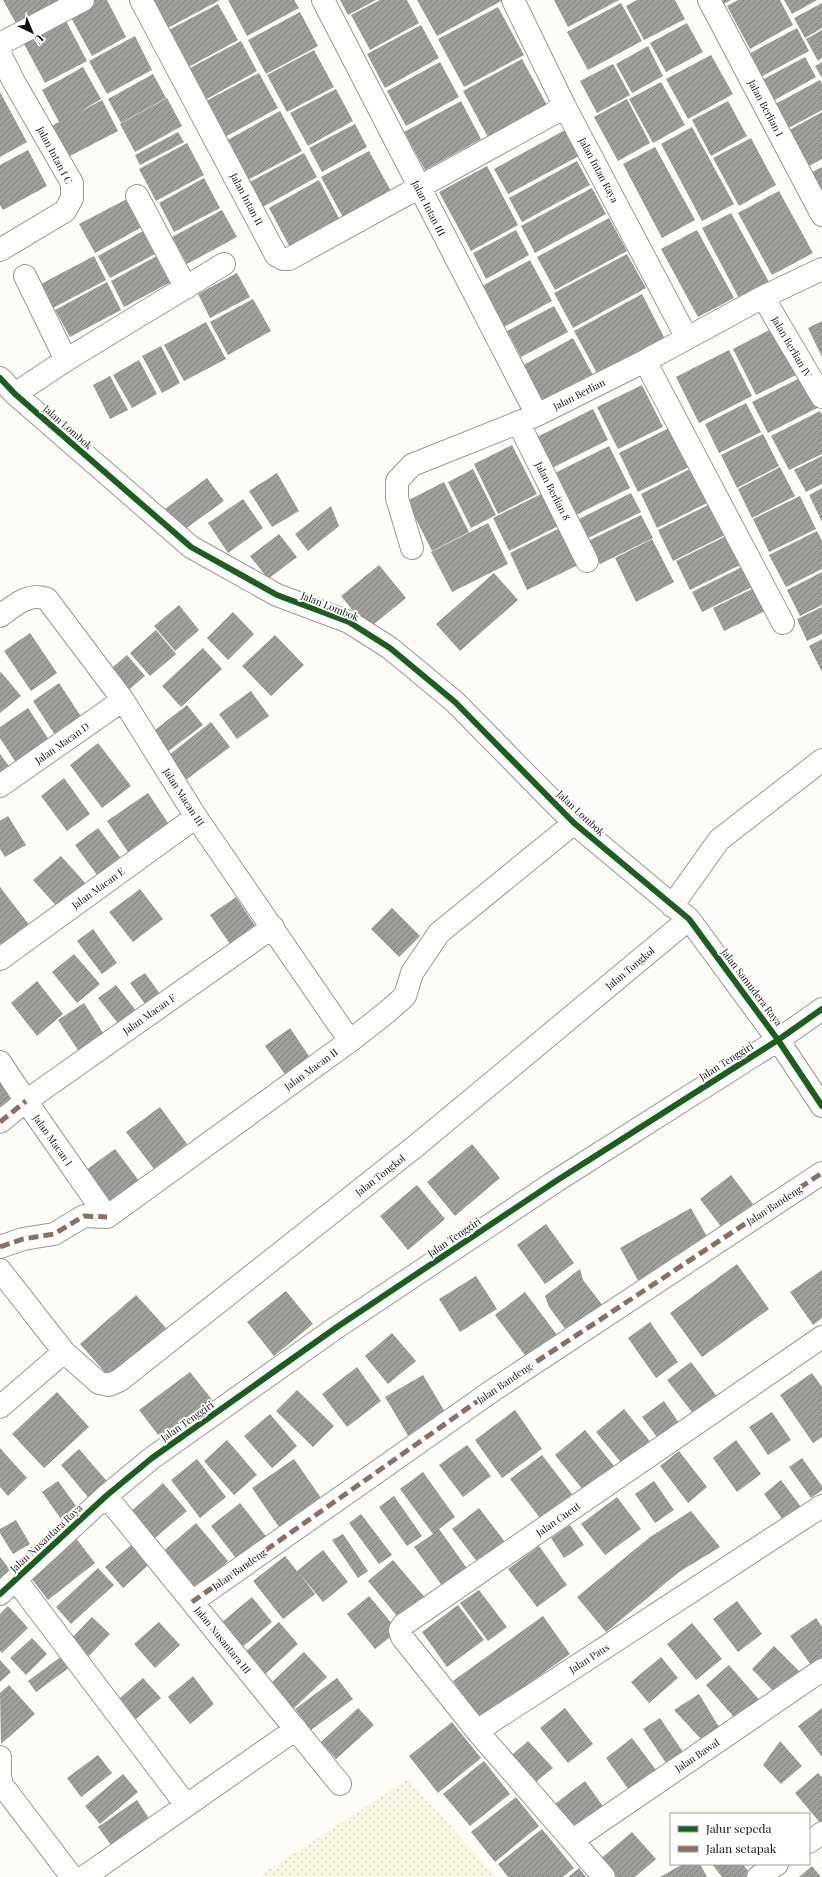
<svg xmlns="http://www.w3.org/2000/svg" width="822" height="1877" viewBox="0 0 822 1877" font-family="'Playfair Display',serif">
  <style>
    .farmland { fill: url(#farmland-dots) }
    .building { fill: url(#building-hatch) }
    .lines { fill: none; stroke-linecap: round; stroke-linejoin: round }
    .minor-casing { stroke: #979795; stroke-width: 24 }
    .minor { stroke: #fffffe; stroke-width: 22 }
    .quiet { stroke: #8d6e63; stroke-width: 5; stroke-dasharray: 10 5; stroke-linecap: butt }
    .cycleway-casing { stroke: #fff; stroke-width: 8 }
    .cycleway { stroke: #1b5e20; stroke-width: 6 }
    .labels { text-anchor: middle; stroke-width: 4; stroke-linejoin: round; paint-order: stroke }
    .street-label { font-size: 10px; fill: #111; stroke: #fff }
  </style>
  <defs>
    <pattern id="farmland-dots" width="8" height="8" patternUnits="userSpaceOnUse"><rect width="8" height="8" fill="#f9f7e4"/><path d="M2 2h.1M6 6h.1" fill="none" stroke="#d4d3c3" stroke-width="1.8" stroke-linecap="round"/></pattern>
    <pattern id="building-hatch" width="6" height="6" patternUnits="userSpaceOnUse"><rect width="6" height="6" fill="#a19f9c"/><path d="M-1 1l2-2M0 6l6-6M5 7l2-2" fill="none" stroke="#82807e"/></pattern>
  </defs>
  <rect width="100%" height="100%" fill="#fdfcf7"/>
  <path class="farmland" d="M 408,1779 L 496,1877 L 258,1877 Z"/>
  <path class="building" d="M 3,0 L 64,0 L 17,25 Z
    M 94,0 L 107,0 L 126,37 L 92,56 L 69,14 Z
    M 147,0 L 220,0 L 164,30 Z
    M 228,0 L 294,0 L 299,8 L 247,36 Z
    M 340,0 L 376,0 L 348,15 Z
    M 380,0 L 407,0 L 419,23 L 370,50 L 351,15 Z
    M 417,0 L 503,0 L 437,36 Z
    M 554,0 L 619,0 L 568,27 Z
    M 637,0 L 675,0 L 685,19 L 644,40 L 626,6 Z
    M 720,0 L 731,0 L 722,5 Z
    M 738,0 L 780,0 L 793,25 L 750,49 L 727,6 Z
    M 784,0 L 817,0 L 792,14 Z
    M 621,3 L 642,41 L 588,70 L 567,32 Z
    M 822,3 L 822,28 L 805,38 L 794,18 Z
    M 218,4 L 238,40 L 185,69 L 165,32 Z
    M 498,7 L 524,55 L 464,87 L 438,39 Z
    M 300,12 L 318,46 L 266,74 L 248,40 Z
    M 65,19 L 87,61 L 45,83 L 23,42 Z
    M 687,23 L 703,52 L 666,72 L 650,43 Z
    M 421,25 L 439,58 L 385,88 L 367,54 Z
    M 797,28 L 809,51 L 757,79 L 745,56 Z
    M 822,30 L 822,58 L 818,61 L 806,39 Z
    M 135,36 L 152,70 L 107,94 L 89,61 Z
    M 241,41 L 257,71 L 205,100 L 188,69 Z
    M 648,46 L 663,76 L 632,93 L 616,64 Z
    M 314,50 L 334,87 L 287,112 L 267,75 Z
    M 711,55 L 733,94 L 688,119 L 666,79 Z
    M 805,57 L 816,77 L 771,102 L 760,81 Z
    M 522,59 L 548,107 L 489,139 L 463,91 Z
    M 440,62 L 459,97 L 406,126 L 387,91 Z
    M 822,62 L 822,78 L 815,66 Z
    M 613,64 L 630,95 L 597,113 L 580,81 Z
    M 83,67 L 101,99 L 78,113 L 102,100 L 118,131 L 68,157 L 52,126 L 59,122 L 42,90 Z
    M 259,73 L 278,108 L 225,137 L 206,101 Z
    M 153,74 L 166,98 L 121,123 L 108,99 Z
    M 820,80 L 822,84 L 822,110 L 783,131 L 770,107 Z
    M 661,82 L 685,125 L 653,143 L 629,99 Z
    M 336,89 L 353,121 L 308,146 L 290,113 Z
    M 0,92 L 27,142 L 0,157 Z
    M 167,98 L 182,126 L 135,152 L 120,124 Z
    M 627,99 L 650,143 L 618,161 L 594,117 Z
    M 461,101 L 481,139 L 425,170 L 404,132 Z
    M 728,101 L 747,136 L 711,156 L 692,120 Z
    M 280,111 L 302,151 L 244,182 L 222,143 Z
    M 822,112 L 822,159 L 804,169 L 784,133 Z
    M 355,124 L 367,147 L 322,172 L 309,148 Z
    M 692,127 L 734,204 L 702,221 L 661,144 Z
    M 565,130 L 579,156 L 508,194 L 494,169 Z
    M 178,132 L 184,142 L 140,165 L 135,155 Z
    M 751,138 L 776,185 L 739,206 L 713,158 Z
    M 187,143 L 204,175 L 156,201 L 139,169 Z
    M 655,147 L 695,220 L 662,238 L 623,164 Z
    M 28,150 L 47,186 L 3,210 L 0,205 L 0,165 Z
    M 369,151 L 392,193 L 344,219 L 321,177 Z
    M 304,153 L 317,177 L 259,209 L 246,184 Z
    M 577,161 L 590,185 L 522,222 L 509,198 Z
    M 487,166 L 518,225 L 471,251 L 439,192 Z
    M 822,167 L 822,195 L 810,173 Z
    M 204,178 L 220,208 L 174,232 L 159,203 Z
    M 319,180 L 343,226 L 293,253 L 269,208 Z
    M 592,188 L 606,214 L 535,253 L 521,226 Z
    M 779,191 L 813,253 L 772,275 L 738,213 Z
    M 127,199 L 142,227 L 95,253 L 79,224 Z
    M 222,210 L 237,237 L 187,264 L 172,237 Z
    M 731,213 L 769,282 L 739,298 L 702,228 Z
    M 609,218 L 627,251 L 555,290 L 537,257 Z
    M 516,230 L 529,255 L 486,279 L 473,253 Z
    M 697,230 L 734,298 L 698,317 L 661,249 Z
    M 143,231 L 155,254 L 110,278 L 98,256 Z
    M 164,252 L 178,278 L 124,307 L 111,281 Z
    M 627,254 L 646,288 L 573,328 L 554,293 Z
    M 94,256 L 106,280 L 51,309 L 39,285 Z
    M 530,260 L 552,301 L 504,327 L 482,286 Z
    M 237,273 L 250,297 L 210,318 L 198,294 Z
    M 107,282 L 121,310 L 70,337 L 55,310 Z
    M 642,294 L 665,339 L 598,375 L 574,331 Z
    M 253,299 L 271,331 L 228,355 L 210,322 Z
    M 554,306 L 568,332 L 521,357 L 507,331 Z
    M 822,321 L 822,357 L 808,328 Z
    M 206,322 L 226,359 L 184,381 L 164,345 Z
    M 779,325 L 802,372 L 756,395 L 733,349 Z
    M 573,338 L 594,377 L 539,407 L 518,368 Z
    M 161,346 L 180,383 L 162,393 L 142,356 Z
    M 729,350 L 752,396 L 699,423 L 676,377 Z
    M 139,360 L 157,394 L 132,408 L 113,375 Z
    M 110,376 L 128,410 L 110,419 L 93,385 Z
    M 804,376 L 819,407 L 768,433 L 752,402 Z
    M 642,385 L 663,427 L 618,449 L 597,407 Z
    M 746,403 L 761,432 L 719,453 L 705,424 Z
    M 593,409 L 608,440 L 550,469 L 535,438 Z
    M 820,411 L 822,415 L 822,454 L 789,470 L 771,436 Z
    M 673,426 L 693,465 L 638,492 L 619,453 Z
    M 763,434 L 779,466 L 737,488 L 721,455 Z
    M 512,445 L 537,494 L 498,514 L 474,464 Z
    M 609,446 L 630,488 L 574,516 L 553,474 Z
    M 822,456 L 822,484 L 806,492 L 794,470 Z
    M 780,467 L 795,496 L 752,518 L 738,489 Z
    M 692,468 L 709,502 L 657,528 L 641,494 Z
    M 473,469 L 496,515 L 471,528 L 448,482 Z
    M 277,473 L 299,511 L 272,527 L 249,491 Z
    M 207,478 L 224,501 L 181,532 L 165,509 Z
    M 444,482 L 469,532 L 432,551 L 407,501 Z
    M 822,488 L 822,522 L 809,495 Z
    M 543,493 L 560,525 L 509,551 L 493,518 Z
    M 631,493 L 641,512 L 586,539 L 577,520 Z
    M 800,496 L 816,529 L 769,552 L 753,519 Z
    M 243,499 L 263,528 L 228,553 L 208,523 Z
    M 716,501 L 731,532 L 673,561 L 658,530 Z
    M 331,506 L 339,526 L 308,551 L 295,534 Z
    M 641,515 L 653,538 L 600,564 L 588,541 Z
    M 488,523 L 508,564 L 452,592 L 431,552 Z
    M 562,527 L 580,564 L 527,590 L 510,553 Z
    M 817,531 L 822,541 L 822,569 L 786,587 L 769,555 Z
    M 732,533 L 746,562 L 690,590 L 676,561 Z
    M 279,534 L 297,557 L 268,579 L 250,556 Z
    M 652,539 L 674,582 L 636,602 L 615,558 Z
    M 379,565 L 406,598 L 368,629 L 341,596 Z
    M 746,565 L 756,585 L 702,612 L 692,592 Z
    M 822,572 L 822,605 L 800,616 L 787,590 Z
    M 494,573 L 518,600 L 460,651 L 436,624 Z
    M 756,587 L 767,610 L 724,631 L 713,608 Z
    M 179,605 L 199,630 L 175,651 L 154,626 Z
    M 822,607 L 822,634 L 807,641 L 797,619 Z
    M 233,612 L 254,634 L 228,660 L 207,638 Z
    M 156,630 L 176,654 L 150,676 L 130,653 Z
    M 30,633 L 57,673 L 31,691 L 4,651 Z
    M 275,635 L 304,665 L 271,696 L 242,666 Z
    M 822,639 L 822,672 L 809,646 Z
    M 203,648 L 222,669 L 181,707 L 162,686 Z
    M 127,655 L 145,676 L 124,694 L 106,673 Z
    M 1,672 L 21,696 L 0,713 L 0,673 Z
    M 59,683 L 86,724 L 59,741 L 33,701 Z
    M 251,691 L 269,716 L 237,739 L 219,714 Z
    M 187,705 L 203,725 L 166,753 L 151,733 Z
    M 28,708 L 53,746 L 20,769 L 0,738 L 0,727 Z
    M 211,722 L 230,747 L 183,782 L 165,758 Z
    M 98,743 L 131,786 L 102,808 L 70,765 Z
    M 0,754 L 12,770 L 0,779 Z
    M 64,778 L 90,814 L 67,831 L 41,796 Z
    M 148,793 L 170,826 L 130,855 L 107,821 Z
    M 8,816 L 26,845 L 5,857 L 0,849 L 0,821 Z
    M 98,828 L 126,865 L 103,883 L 75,845 Z
    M 61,856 L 87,885 L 60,910 L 33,880 Z
    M 0,887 L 30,926 L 0,949 Z
    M 140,889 L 163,919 L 133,942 L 109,912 Z
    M 236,897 L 256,927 L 230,944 L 210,915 Z
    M 392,908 L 420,936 L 399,957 L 371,929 Z
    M 93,929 L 117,963 L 102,974 L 77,941 Z
    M 74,954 L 100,984 L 77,1003 L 52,972 Z
    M 145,973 L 165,1001 L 150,1011 L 130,983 Z
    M 37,981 L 63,1014 L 37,1036 L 11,1003 Z
    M 116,985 L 141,1017 L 124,1031 L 98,998 Z
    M 84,1003 L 107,1039 L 82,1056 L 58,1020 Z
    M 290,1028 L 313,1062 L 289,1080 L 265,1046 Z
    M 0,1080 L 12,1099 L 0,1107 Z
    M 160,1107 L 187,1144 L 154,1169 L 126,1132 Z
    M 472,1144 L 500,1178 L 455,1216 L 427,1182 Z
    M 115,1149 L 143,1186 L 108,1213 L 79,1175 Z
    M 731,1175 L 753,1204 L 722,1228 L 700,1199 Z
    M 417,1185 L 445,1219 L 408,1250 L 380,1216 Z
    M 691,1208 L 711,1244 L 640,1284 L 620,1248 Z
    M 546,1224 L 574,1263 L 545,1284 L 517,1245 Z
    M 737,1264 L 769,1309 L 702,1357 L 670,1313 Z
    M 580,1269 L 583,1280 L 607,1311 L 572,1338 L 549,1307 L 545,1296 Z
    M 822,1270 L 822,1318 L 813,1325 L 790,1292 Z
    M 476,1276 L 497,1309 L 460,1332 L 439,1299 Z
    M 286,1291 L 313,1324 L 274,1356 L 247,1322 Z
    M 525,1292 L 560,1339 L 530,1362 L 495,1315 Z
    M 136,1295 L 166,1328 L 110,1378 L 80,1344 Z
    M 650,1322 L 678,1362 L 656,1378 L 628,1338 Z
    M 392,1333 L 416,1361 L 388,1384 L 365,1356 Z
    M 691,1362 L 718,1398 L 695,1416 L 667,1380 Z
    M 357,1367 L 381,1401 L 347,1427 L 322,1394 Z
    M 190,1372 L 213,1401 L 162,1440 L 139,1410 Z
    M 812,1373 L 822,1387 L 822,1437 L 813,1443 L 780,1395 Z
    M 423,1375 L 448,1417 L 410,1439 L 385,1397 Z
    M 297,1390 L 334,1426 L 313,1447 L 276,1411 Z
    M 57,1392 L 89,1427 L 44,1468 L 12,1434 Z
    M 664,1401 L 683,1429 L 662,1444 L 642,1417 Z
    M 624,1409 L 652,1444 L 624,1466 L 596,1432 Z
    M 515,1410 L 542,1449 L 502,1478 L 475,1440 Z
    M 772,1412 L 791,1440 L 768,1455 L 749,1427 Z
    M 270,1414 L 297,1446 L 272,1468 L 244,1436 Z
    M 585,1430 L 619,1472 L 588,1496 L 555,1455 Z
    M 227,1440 L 257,1475 L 234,1495 L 204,1461 Z
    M 736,1440 L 761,1474 L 737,1492 L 713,1458 Z
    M 467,1445 L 491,1476 L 463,1497 L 439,1465 Z
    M 0,1448 L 27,1478 L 8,1496 L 0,1487 Z
    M 79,1449 L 112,1487 L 93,1503 L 61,1465 Z
    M 679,1451 L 707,1487 L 688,1503 L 660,1466 Z
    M 542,1455 L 572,1494 L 540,1518 L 510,1479 Z
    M 802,1458 L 822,1486 L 822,1490 L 811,1498 L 789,1467 Z
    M 197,1459 L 226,1497 L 200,1518 L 171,1480 Z
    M 294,1459 L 321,1498 L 279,1527 L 252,1488 Z
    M 423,1472 L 455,1517 L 439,1529 L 471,1574 L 446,1591 L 414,1547 L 433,1534 L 400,1489 Z
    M 781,1480 L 804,1511 L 786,1524 L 764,1494 Z
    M 58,1481 L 79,1510 L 63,1522 L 42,1492 Z
    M 654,1481 L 674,1510 L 655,1523 L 635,1494 Z
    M 163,1483 L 187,1511 L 150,1542 L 127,1515 Z
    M 394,1496 L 422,1536 L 407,1546 L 379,1507 Z
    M 617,1497 L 641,1529 L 605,1555 L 581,1524 Z
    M 240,1503 L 268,1539 L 239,1562 L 211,1526 Z
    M 479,1508 L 509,1547 L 482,1568 L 452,1529 Z
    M 691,1511 L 720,1547 L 679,1572 L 606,1632 L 577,1597 L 650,1537 Z
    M 361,1514 L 392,1555 L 379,1564 L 349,1523 Z
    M 16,1520 L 30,1544 L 13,1554 L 0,1533 L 0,1529 Z
    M 196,1523 L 228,1561 L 192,1593 L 159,1555 Z
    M 570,1525 L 584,1545 L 564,1558 L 551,1538 Z
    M 343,1534 L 368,1571 L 358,1578 L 332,1540 Z
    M 75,1537 L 95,1563 L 48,1600 L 28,1574 Z
    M 137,1540 L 154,1560 L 123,1588 L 105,1567 Z
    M 539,1546 L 567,1585 L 537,1607 L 508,1569 Z
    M 323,1550 L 348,1582 L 323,1602 L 299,1573 L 315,1594 L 283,1619 L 253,1581 L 285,1556 L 297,1571 Z
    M 0,1557 L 11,1571 L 0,1580 Z
    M 393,1560 L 427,1600 L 401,1621 L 368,1581 Z
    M 98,1568 L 114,1585 L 71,1624 L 56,1607 Z
    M 479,1590 L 507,1627 L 488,1641 L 460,1603 Z
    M 369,1596 L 398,1631 L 375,1649 L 347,1614 Z
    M 252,1597 L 272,1622 L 235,1653 L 215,1628 Z
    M 737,1601 L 762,1634 L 738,1652 L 713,1619 Z
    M 458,1605 L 484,1640 L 447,1667 L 422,1632 Z
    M 8,1606 L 28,1628 L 2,1653 L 0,1651 L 0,1614 Z
    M 543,1616 L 570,1654 L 480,1718 L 453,1681 Z
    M 92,1617 L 110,1634 L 89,1656 L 71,1639 Z
    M 816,1618 L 822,1627 L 822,1657 L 811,1665 L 790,1636 Z
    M 159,1622 L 180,1645 L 155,1668 L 134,1644 Z
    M 279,1622 L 298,1644 L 263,1676 L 243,1654 Z
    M 692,1623 L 722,1659 L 696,1680 L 667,1644 Z
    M 32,1638 L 47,1654 L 26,1675 L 10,1658 Z
    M 774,1646 L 802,1674 L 779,1697 L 752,1669 Z
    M 304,1652 L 327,1677 L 292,1710 L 269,1685 Z
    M 62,1656 L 70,1667 L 36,1692 L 28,1681 Z
    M 661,1657 L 678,1678 L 649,1703 L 631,1682 Z
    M 0,1660 L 11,1672 L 0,1682 Z
    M 729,1665 L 762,1703 L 739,1723 L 706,1685 Z
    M 193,1676 L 214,1704 L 190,1724 L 168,1697 Z
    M 143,1678 L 161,1698 L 130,1724 L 113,1704 Z
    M 337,1678 L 353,1699 L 311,1730 L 295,1709 Z
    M 9,1685 L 35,1714 L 1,1744 L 0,1693 Z
    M 699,1694 L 719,1727 L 701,1739 L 674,1710 Z
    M 358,1708 L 374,1725 L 336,1759 L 321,1742 Z
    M 565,1708 L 593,1744 L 568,1763 L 540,1728 Z
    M 822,1708 L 822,1757 L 798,1726 Z
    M 660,1718 L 687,1758 L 670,1769 L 643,1729 Z
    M 452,1722 L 481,1758 L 438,1793 L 409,1756 Z
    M 632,1738 L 656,1770 L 629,1790 L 606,1758 Z
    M 528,1741 L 553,1768 L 536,1782 L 512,1755 Z
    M 780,1741 L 802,1766 L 781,1784 L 763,1765 Z
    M 98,1755 L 112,1773 L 81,1797 L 67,1778 Z
    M 484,1761 L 510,1794 L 470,1826 L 443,1794 Z
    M 818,1773 L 822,1777 L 822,1825 L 795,1793 Z
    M 123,1774 L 138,1792 L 100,1824 L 85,1806 Z
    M 585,1781 L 607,1812 L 573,1837 L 551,1807 Z
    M 516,1797 L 539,1826 L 495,1862 L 471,1832 Z
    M 137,1800 L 154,1826 L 116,1852 L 98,1827 Z
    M 542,1829 L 574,1868 L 563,1877 L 508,1877 L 498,1864 Z
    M 632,1832 L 656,1859 L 635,1877 L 610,1877 L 597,1862 Z
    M 683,1864 L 700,1864 L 707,1877 L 660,1877 Z
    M 712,1864 L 743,1864 L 750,1874 L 746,1877 L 722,1877 Z
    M 812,1866 L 821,1877 L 799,1877 Z
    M 579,1868 L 586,1877 L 568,1877 Z"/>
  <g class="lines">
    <defs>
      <path id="minor" d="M 141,0 L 276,255 L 283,259 L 289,259 L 565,107
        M 323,0 L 537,415
        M 513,0 L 565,107 L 687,338
        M 709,0 L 822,215
        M 0,44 L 83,0
        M 0,54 L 14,82 L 72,183 L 72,198 L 65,211 L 0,250
        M 137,196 L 186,288
        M 25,276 L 66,360
        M 763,297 L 822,397
        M 645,361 L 783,623
        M 0,378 L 15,394 L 191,547 L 277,595 L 349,622 L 390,648 L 455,702 L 574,823 L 689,919 L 778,1040 L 822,1106
        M 15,394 L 66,360 L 224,264
        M 518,422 L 587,561
        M 412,548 L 397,498 L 397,481 L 412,465 L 537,415 L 645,361 L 763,297 L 822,269
        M 0,616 C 15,605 29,592 47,599 L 123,700 L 196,817 L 350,1041
        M 0,786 L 123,700
        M 672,906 L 719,840 L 822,760
        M 0,959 L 196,817
        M 0,1062 L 26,1101 L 107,1217
        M 0,1122 L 26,1101 L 273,927
        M 0,1247 L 23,1239 L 54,1234 L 84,1216 L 107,1217 L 350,1041 L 387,1012 L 405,996 L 412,973 L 439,933 L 574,823
        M 0,1270 L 64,1352 L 99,1383 L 109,1385 L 120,1380 L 417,1145 L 689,919
        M 0,1407 L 64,1352
        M 106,1496 L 340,1784
        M 16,1580 L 186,1805
        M 0,1594 L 106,1496 L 152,1458 L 337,1327 L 556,1181 L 778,1040 L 822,1009
        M 192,1602 L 492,1391 L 822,1173
        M 477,1731 L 822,1506
        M 0,1757 L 0,1776 L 2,1785 L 72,1877
        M 573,1840 L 822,1670
        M 809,1842 L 822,1833
        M 84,1877 L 296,1729
        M 604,1877 L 477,1731 L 402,1637 L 400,1630 L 403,1625 L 822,1337
        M 758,1877 L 777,1864"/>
    </defs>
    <use href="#minor" class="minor-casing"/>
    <use href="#minor" class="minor"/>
    <path class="quiet" d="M 0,1122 L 26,1101
      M 0,1247 L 23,1239 L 54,1234 L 84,1216 L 107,1217
      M 192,1602 L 492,1391 L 822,1173"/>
    <defs>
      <path id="cycleway" d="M 0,378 L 15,394 L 191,547 L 277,595 L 349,622 L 390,648 L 455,702 L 574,823 L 689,919 L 778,1040 L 822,1106
        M 0,1594 L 106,1496 L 152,1458 L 337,1327 L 556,1181 L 778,1040 L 822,1009"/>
    </defs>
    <use href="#cycleway" class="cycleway-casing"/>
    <use href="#cycleway" class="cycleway"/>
  </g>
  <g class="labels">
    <g class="street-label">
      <text transform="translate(766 108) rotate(62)" y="4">Jalan Berlian I</text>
      <text transform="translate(55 155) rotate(62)" y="4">Jalan Intan I C</text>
      <text transform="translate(599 170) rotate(62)" y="4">Jalan Intan Raya</text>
      <text transform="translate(247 199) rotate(62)" y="4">Jalan Intan II</text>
      <text transform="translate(429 208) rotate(63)" y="4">Jalan Intan III</text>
      <text transform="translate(792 347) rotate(60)" y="4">Jalan Berlian IV</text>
      <text transform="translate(579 394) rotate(-27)" y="4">Jalan Berlian</text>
      <text transform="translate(68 427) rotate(41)" y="4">Jalan Lombok</text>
      <text transform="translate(553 491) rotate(63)" y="4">Jalan Berlian 8</text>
      <text transform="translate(330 606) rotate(22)" y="4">Jalan Lombok</text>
      <text transform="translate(62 743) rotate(-35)" y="4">Jalan Macan D</text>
      <text transform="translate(184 797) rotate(57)" y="4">Jalan Macan III</text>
      <text transform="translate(581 813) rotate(43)" y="4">Jalan Lombok</text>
      <text transform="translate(98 888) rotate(-36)" y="4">Jalan Macan E</text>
      <text transform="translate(630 968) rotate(-40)" y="4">Jalan Tongkol</text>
      <text transform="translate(752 987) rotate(53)" y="4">Jalan Samudera Raya</text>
      <text transform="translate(149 1014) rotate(-35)" y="4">Jalan Macan F</text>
      <text transform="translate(726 1061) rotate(-32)" y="4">Jalan Tenggiri</text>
      <text transform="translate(311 1069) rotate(-36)" y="4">Jalan Macan II</text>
      <text transform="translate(53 1140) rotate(55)" y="4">Jalan Macan I</text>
      <text transform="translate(380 1175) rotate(-38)" y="4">Jalan Tongkol</text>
      <text transform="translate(774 1205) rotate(-33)" y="4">Jalan Bandeng</text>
      <text transform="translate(454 1237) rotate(-34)" y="4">Jalan Tenggiri</text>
      <text transform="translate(504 1383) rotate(-34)" y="4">Jalan Bandeng</text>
      <text transform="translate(187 1421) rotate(-35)" y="4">Jalan Tenggiri</text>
      <text transform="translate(558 1519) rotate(-35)" y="4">Jalan Cucut</text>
      <text transform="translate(46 1538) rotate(-43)" y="4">Jalan Nusantara Raya</text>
      <text transform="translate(239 1569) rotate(-35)" y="4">Jalan Bandeng</text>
      <text transform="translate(223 1640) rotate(51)" y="4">Jalan Nusantara III</text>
      <text transform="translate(589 1658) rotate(-33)" y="4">Jalan Paus</text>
      <text transform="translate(697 1755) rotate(-34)" y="4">Jalan Bawal</text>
    </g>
  </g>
  <rect x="670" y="1813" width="140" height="52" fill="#ffffff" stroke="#a0a0a0"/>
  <rect x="678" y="1826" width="20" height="6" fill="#1b5e20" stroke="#a0a0a0"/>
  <text x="706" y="1833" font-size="12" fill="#111111">Jalur sepeda</text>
  <rect x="678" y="1846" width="20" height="6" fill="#8d6e63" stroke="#a0a0a0"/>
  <text x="706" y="1853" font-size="12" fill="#111111">Jalan setapak</text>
  <g transform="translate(32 32) rotate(136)" stroke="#ffffff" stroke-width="3" paint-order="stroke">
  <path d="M0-3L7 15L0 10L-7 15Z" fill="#111111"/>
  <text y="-6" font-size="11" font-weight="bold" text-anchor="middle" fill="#111111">U</text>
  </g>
</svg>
